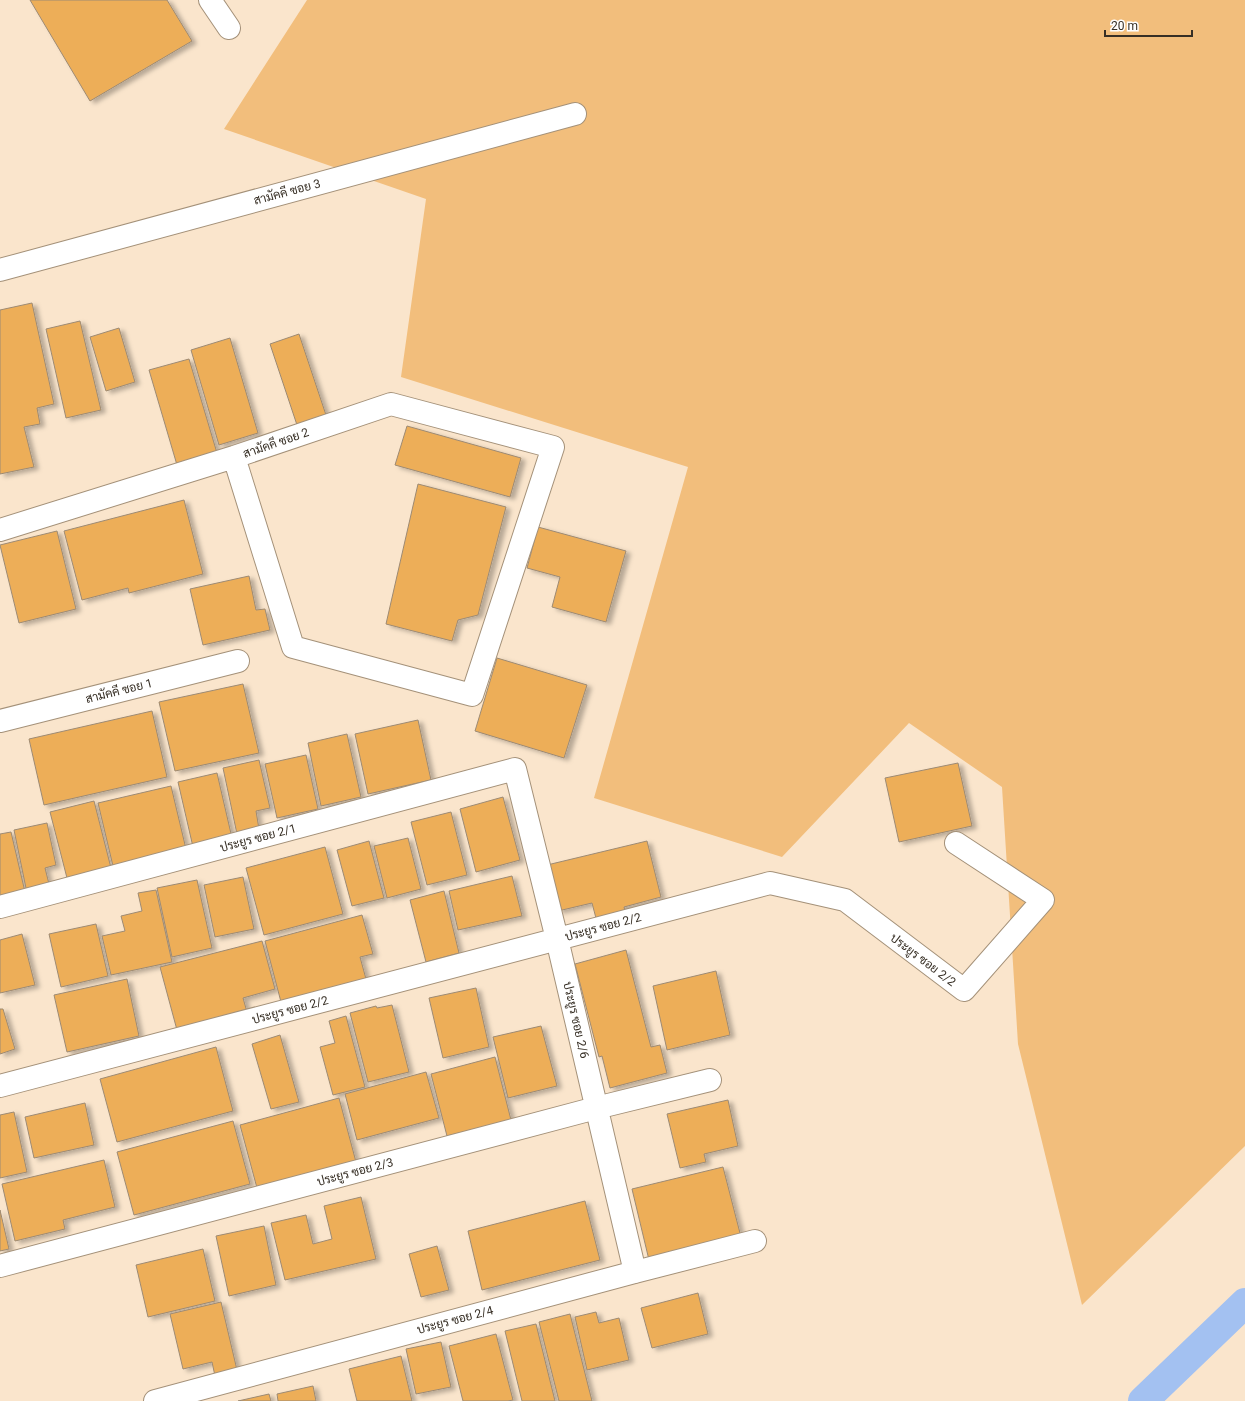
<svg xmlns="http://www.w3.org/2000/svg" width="1245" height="1401" viewBox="0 0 1245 1401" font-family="Roboto,Sarabun,sans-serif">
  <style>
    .green { fill: #f2be7c }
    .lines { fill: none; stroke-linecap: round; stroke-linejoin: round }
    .canal { stroke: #a3c1f1; stroke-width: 30 }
    .building { fill: #edae59; stroke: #9d8a73; filter: url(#shadow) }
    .minor-casing { stroke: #a49179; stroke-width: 24 }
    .minor { stroke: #fff; stroke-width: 22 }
    .labels { text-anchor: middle; stroke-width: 3; stroke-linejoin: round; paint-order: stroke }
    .street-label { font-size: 12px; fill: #372f25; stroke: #fff }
  </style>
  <defs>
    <filter id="shadow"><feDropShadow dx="4.5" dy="2.5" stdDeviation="2" flood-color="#0004"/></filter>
  </defs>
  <rect width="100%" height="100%" fill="#fae5cc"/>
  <!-- green -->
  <path class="green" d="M307 0H1245V1146L1082 1305 1018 1044 1002 787 909 723 782 857 594 798 688 467 401 377 426 199 224 129Z"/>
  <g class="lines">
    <!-- canal -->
    <path class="canal" d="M1143 1401 1245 1303"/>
  </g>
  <!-- building -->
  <path class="building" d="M30 0H167L192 41 90 101Z
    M32 303 54 404 37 408 40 424 24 427 34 467 0 474V310Z
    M80 321 101 410 66 418 46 329Z
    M119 328 135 382 106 391 90 337Z
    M299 334 326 415 297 425 270 344Z
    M230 338 258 433 219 445 191 350Z
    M189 359 217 453 177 465 149 370Z
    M407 426 521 458 510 497 395 465Z
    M418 484 506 507 478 615 458 620 452 641 386 624Z
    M184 500 203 574 129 593 128 588 82 600 64 531Z
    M538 527 626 551 606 622 552 607 560 577 527 568Z
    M57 531 76 609 19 623 0 545Z
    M249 576 256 610 265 609 270 630 203 645 190 589Z
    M497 658 587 685 564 758 475 731Z
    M243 684 259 753 175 771 159 702Z
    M152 711 167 777 44 805 29 739Z
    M418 720 431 780 368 794 355 734Z
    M347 734 361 797 321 806 308 743Z
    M306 755 318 809 277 818 265 764Z
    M259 760 270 808 256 811 259 829 237 834 223 768Z
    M958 763 972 826 899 842 885 778Z
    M217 773 232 838 193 847 178 782Z
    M171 786 186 849 113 866 98 803Z
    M503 797 520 860 476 872 460 809Z
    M94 801 111 868 67 878 50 812Z
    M451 812 467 875 427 885 411 822Z
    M47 823 56 865 45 868 50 888 27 893 14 830Z
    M11 832 25 892 0 897V834Z
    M408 838 421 889 387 898 374 846Z
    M369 841 384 898 352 906 337 850Z
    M647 841 661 897 624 907 626 915 597 922 592 903 558 911 547 865Z
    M325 847 343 914 264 935 246 868Z
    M512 876 522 916 458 930 449 891Z
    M243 877 254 929 215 937 204 885Z
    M197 880 212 948 172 957 157 888Z
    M156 890 172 962 111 975 102 936 125 931 121 916 142 911 138 893Z
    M444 891 459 953 426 962 410 900Z
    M362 915 373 954 360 957 366 979 281 1002 265 941Z
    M96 924 108 976 61 987 49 934Z
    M22 934 35 985 0 993V940Z
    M262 941 275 989 243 998 247 1012 177 1030 160 967Z
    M626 950 651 1047 660 1045 667 1073 610 1088 602 1056 599 1057 575 964Z
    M716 971 730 1035 667 1050 653 986Z
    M127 979 139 1036 67 1052 54 995Z
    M476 988 489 1047 443 1058 429 998Z
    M392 1005 409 1072 368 1082 350 1013 376 1006 377 1008Z
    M0 1009H3L15 1049 0 1054Z
    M346 1016 365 1087 333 1095 320 1047 335 1043 329 1021Z
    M541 1026 557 1086 508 1098 493 1037Z
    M280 1035 299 1102 271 1109 252 1044Z
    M216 1047 233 1111 117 1142 100 1079Z
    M495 1057 511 1120 447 1136 431 1074Z
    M426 1072 439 1118 357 1140 345 1094Z
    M339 1098 356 1162 257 1188 240 1125Z
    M728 1100 738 1146 704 1154 706 1162 680 1168 667 1114Z
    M85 1103 94 1145 34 1158 25 1117Z
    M14 1112 27 1172 0 1178V1115Z
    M233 1121 250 1184 134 1215 117 1152Z
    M104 1160 115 1207 63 1220 65 1229 15 1241 2 1184Z
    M723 1167 741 1237 649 1260 632 1189Z
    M361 1197 376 1259 285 1280 271 1223 306 1215 313 1244 332 1239 324 1206Z
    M585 1201 600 1260 482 1290 468 1231Z
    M0 1210 9 1249 0 1251Z
    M264 1226 276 1285 229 1296 216 1236Z
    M437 1246 449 1290 421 1297 409 1254Z
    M203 1249 215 1301 148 1317 136 1265Z
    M698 1293 708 1334 652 1348 641 1308Z
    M221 1302 237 1370 215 1376 212 1362 183 1369 170 1314Z
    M596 1312 599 1323 619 1318 629 1360 587 1370 575 1317Z
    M570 1314 592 1401H559L539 1322Z
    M536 1324 555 1401H522L505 1331Z
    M496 1334 513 1400 508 1401H463L449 1346Z
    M441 1342 451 1387 416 1394 406 1349Z
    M401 1356 412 1401H357L349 1369Z
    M313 1386 316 1401H278L277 1394Z
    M269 1394 271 1401H238Z"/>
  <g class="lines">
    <!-- minor casing -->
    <g class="minor-casing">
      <path id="minor" d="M210 0 229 28
        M0 270 575 114
        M0 530 234 457 391 404 553 447 472 695 293 647 234 457
        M0 721 238 661
        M0 907 515 769 557 939 635 1272
        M0 1086 770 883 845 900 964 990 1043 900 956 843
        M0 1266 596 1108 710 1080
        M155 1401 635 1272 755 1241"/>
    </g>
    <!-- minor -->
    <use href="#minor" class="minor"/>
  </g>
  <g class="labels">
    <!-- street labels -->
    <g class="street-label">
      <text transform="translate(287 192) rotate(-15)" y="4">สามัคคี ซอย 3</text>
      <text transform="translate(276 443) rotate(-19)" y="4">สามัคคี ซอย 2</text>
      <text transform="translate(119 691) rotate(-14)" y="4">สามัคคี ซอย 1</text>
      <text transform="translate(258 838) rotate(-15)" y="4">ประยูร ซอย 2/1</text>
      <text transform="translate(603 927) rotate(-15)" y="4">ประยูร ซอย 2/2</text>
      <text transform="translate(923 960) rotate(37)" y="4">ประยูร ซอย 2/2</text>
      <text transform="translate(290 1010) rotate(-15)" y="4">ประยูร ซอย 2/2</text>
      <text transform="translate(576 1020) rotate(77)" y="4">ประยูร ซอย 2/6</text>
      <text transform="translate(355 1172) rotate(-15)" y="4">ประยูร ซอย 2/3</text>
      <text transform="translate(455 1320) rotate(-15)" y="4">ประยูร ซอย 2/4</text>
    </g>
  </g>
  <!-- scale -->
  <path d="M1105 30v6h87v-6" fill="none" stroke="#372f25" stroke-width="2"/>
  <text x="1111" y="30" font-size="12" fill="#372f25" stroke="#ffffff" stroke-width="3" paint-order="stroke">20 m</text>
</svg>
